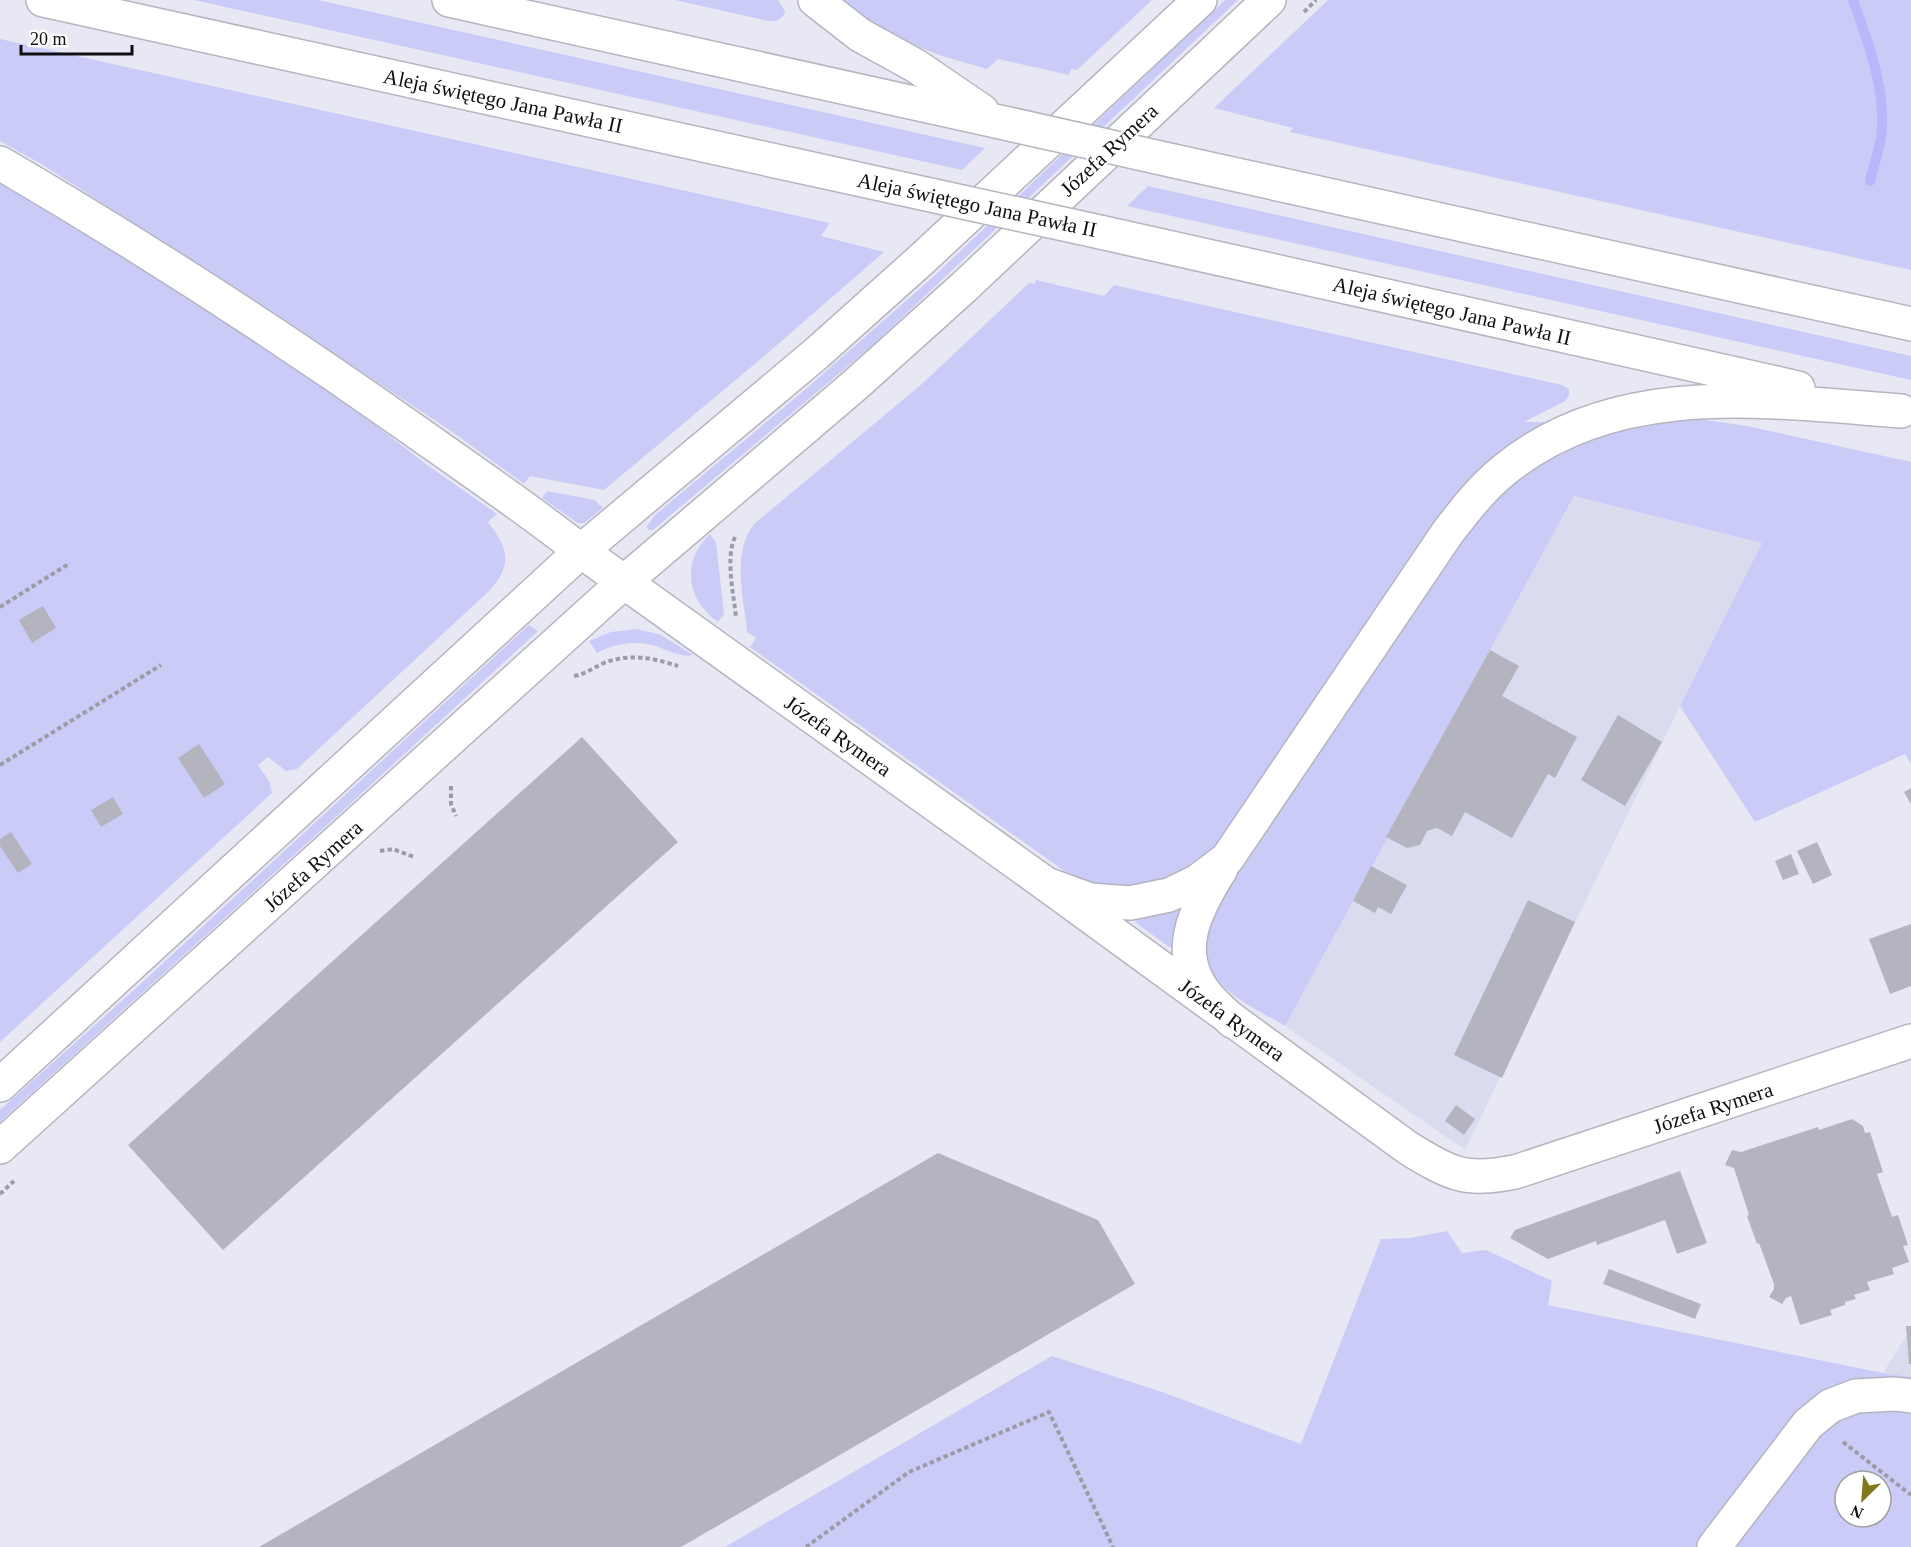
<svg xmlns="http://www.w3.org/2000/svg" width="1911" height="1547" viewBox="0 0 1911 1547" font-family="Georgia,serif">
  <style>
    .built { fill: #dbdbef }
    .green { fill: #cacbf7; fill-rule: evenodd }
    .lines { fill: none; stroke-linecap: round; stroke-linejoin: round }
    .stream { stroke: #b8b7fb; stroke-width: 10 }
    .building { fill: #b4b4c0 }
    .minor-casing { stroke: #b4b5c0; stroke-width: 36 }
    .major-casing { stroke: #b4b5c0; stroke-width: 36 }
    .path { stroke: #9c9ca6; stroke-width: 4; stroke-dasharray: 4.5 3; stroke-linecap: butt }
    .minor { stroke: #fff; stroke-width: 33 }
    .major { stroke: #fff; stroke-width: 33 }
    .major-bridge-casing { stroke: #b4b5c0; stroke-width: 36; stroke-linecap: butt }
    .major-bridge { stroke: #fff; stroke-width: 33 }
    .labels { text-anchor: middle; stroke-width: 4.5; stroke-linejoin: round; paint-order: stroke }
    .street-label { font-size: 21px; fill: #0f0f13; stroke: #fff }
  </style>
  <rect width="100%" height="100%" fill="#e8e8f4"/>
  <!-- built -->
  <path class="built" d="M1574 496 1762 543 1680 706 1465 1150 1285 1026Z
    M1911 1328V1377L1883 1373Z"/>
  <!-- green -->
  <path class="green" d="M194 0H318L985 148 962 170Z
    M675 0H778L785 11 784 15 777 21H768Z
    M835 0H1152L1077 70 1071 69 1069 75 998 59 987 69 942 56 898 39Z
    M1225 0H1238L875 343 653 530H648L647 526 655 515 800 394 932 278Z
    M1328 0H1911V270L1290 132 1293 128 1214 108Z
    M0 39 830 223 821 236 884 252 762 358 604 490 530 476 524 484 454 433 264 307 43 165 0 141Z
    M0 180C120 254 239 328 354 409 380 428 404 448 430 467 452 483 475 498 497 514L488 522C509 549 513 566 488 592L297 769 286 771 268 757 258 765 269 781 272 793 0 1042Z
    M1148 186 1911 356V380L1127 206Z
    M1036 280 1104 296 1114 285 1562 385 1569 389V395L1565 401 1524 422H1551L1225 843 1163 886 1102 888 1083 881 1063 870 750 647 756 638 747 632C744 597 731 554 754 524L923 383 1029 283 1035 284Z
    M1692 418 1747 426 1911 462V764L1905 754 1755 822 1680 706 1762 543 1574 496 1285 1026C1254 1007 1203 987 1202 944 1202 932 1212 915 1216 904L1460 541 1489 503 1527 469 1613 427Z
    M547 491 595 500 603 508 584 523H578L542 498Z
    M710 534 716 542 724 614 718 622C686 599 681 562 710 534Z
    M529 625 538 631 337 816 0 1122V1110L134 990Z
    M637 629 661 635 693 655C681 658 667 650 656 646 636 640 615 643 597 653L589 641 611 632Z
    M1177 909 1181 910 1175 948 1169 947 1135 922 1139 918Z
    M1447 1231 1462 1253 1486 1250 1552 1281 1548 1305 1883 1373 1911 1377V1547H725L1052 1356 1165 1393 1301 1444 1381 1239 1410 1238ZM1845 1481H1881V1517H1845Z"/>
  <g class="lines">
    <!-- stream -->
    <path class="stream" d="M1853 0C1867 40 1884 83 1882 126 1882 144 1874 164 1870 181"/>
  </g>
  <!-- building -->
  <path class="building" d="M43 606 56 628 32 643 19 620Z
    M1490 650 1519 666 1502 696 1577 737 1555 778 1548 774 1512 838 1465 812 1452 836 1437 828 1427 831 1420 845 1407 848 1386 837Z
    M1618 715 1662 742 1625 806 1581 780Z
    M582 737 678 842 223 1250 128 1145Z
    M199 744 225 784 204 798 178 758Z
    M1911 788V804L1904 792Z
    M113 797 123 814 101 827 91 810Z
    M11 832 32 864 18 873 0 846V839Z
    M1817 842 1832 875 1813 884 1797 851Z
    M1791 854 1799 874 1783 880 1775 861Z
    M1371 866 1407 885 1391 914 1378 907 1375 913 1353 901Z
    M1528 900 1575 922 1502 1078 1454 1055Z
    M1911 924V986L1890 994 1869 939Z
    M1456 1105 1475 1119 1464 1135 1445 1121Z
    M1852 1119 1863 1126 1865 1133 1870 1132 1883 1172 1877 1174 1892 1217 1898 1215 1908 1245 1903 1246 1909 1262 1892 1268 1894 1274 1867 1282 1870 1290 1854 1295 1856 1299 1845 1302V1305L1830 1310 1832 1315 1800 1325 1791 1296 1786 1298 1782 1304 1769 1297 1774 1289V1284L1759 1243 1757 1244 1747 1216 1749 1215 1734 1168 1725 1165 1732 1150 1741 1152 1818 1127 1819 1130Z
    M938 1153 1098 1220 1135 1284 681 1547H259Z
    M1680 1171 1707 1243 1677 1254 1665 1220 1597 1245 1596 1241 1548 1259 1510 1238 1515 1230Z
    M1609 1269 1701 1304 1695 1319 1603 1284Z
    M1906 1326H1911V1364H1909Z"/>
  <g class="lines">
    <!-- minor casing -->
    <g class="minor-casing">
      <path id="minor" d="M581 551 1046 884 1408 1148C1451 1174 1464 1182 1515 1172L1911 1041
        M0 1085 581 551 817 353 922 259 1200 0
        M0 1147 624 582 855 385 964 287 1269 0
        M1714 1547 1808 1424 1830 1406 1856 1396 1895 1394 1911 1396"/>
    </g>
    <!-- major casing -->
    <g class="major-casing">
      <path id="major" d="M43 0 935 196
        M449 0 1009 124
        M815 0 860 35 916 66 982 111
        M1193 6 1197 0
        M1174 161 1911 324
        M0 163C140 245 276 333 408 426 466 467 525 507 581 551
        M1100 232 1798 388
        M1221 869C1195 910 1171 955 1209 998 1216 1006 1225 1013 1232 1021
        M1046 884 1090 900 1130 903 1169 895 1198 881 1227 859 1448 532C1465 510 1482 488 1503 471 1615 378 1767 401 1901 411"/>
    </g>
    <!-- path -->
    <path class="path" d="M1304 12 1316 0
      M735 537C725 558 734 595 736 618
      M0 607 70 563
      M574 676C586 674 594 667 604 663 630 653 653 658 678 666
      M0 765 161 665
      M451 786V804L456 816
      M380 851 393 849 414 857
      M0 1194 14 1181
      M1843 1442 1911 1495
      M806 1547 909 1472 1049 1412 1113 1547"/>
    <!-- minor -->
    <use href="#minor" class="minor"/>
    <!-- major -->
    <use href="#major" class="major"/>
    <!-- major-bridge casing -->
    <g class="major-bridge-casing">
      <path id="major-bridge" d="M1009 124 1174 161
        M935 196 1100 232"/>
    </g>
    <!-- major-bridge -->
    <use href="#major-bridge" class="major-bridge"/>
  </g>
  <g class="labels">
    <!-- street labels -->
    <g class="street-label">
      <text transform="translate(503 101) rotate(12)" y="7">Aleja świętego Jana Pawła II</text>
      <text transform="translate(1109 150) rotate(-43)" y="7">Józefa Rymera</text>
      <text transform="translate(977 205) rotate(12)" y="7">Aleja świętego Jana Pawła II</text>
      <text transform="translate(1452 311) rotate(13)" y="7">Aleja świętego Jana Pawła II</text>
      <text transform="translate(838 736) rotate(35)" y="7">Józefa Rymera</text>
      <text transform="translate(313 866) rotate(-42)" y="7">Józefa Rymera</text>
      <text transform="translate(1232 1020) rotate(36)" y="7">Józefa Rymera</text>
      <text transform="translate(1713 1108) rotate(-18)" y="7">Józefa Rymera</text>
    </g>
  </g>
  <!-- north arrow -->
  <g transform="translate(1863 1499) rotate(205)"><circle r="28" fill="#ffffff" stroke="#9f9fa1" stroke-width="1.5"/>
  <path d="M0-4.5L10 22L0 15L-10 22Z" fill="#80781c"/>
  <text y="-9" font-size="16" font-weight="bold" text-anchor="middle" fill="#0f0f13">N</text>
  </g>
  <!-- scale -->
  <path d="M21 45v9h111v-9" fill="none" stroke="#0f0f13" stroke-width="3"/>
  <text x="30" y="45" font-size="18" fill="#0f0f13" stroke="#ffffff" stroke-width="4.5" paint-order="stroke">20 m</text>
</svg>
